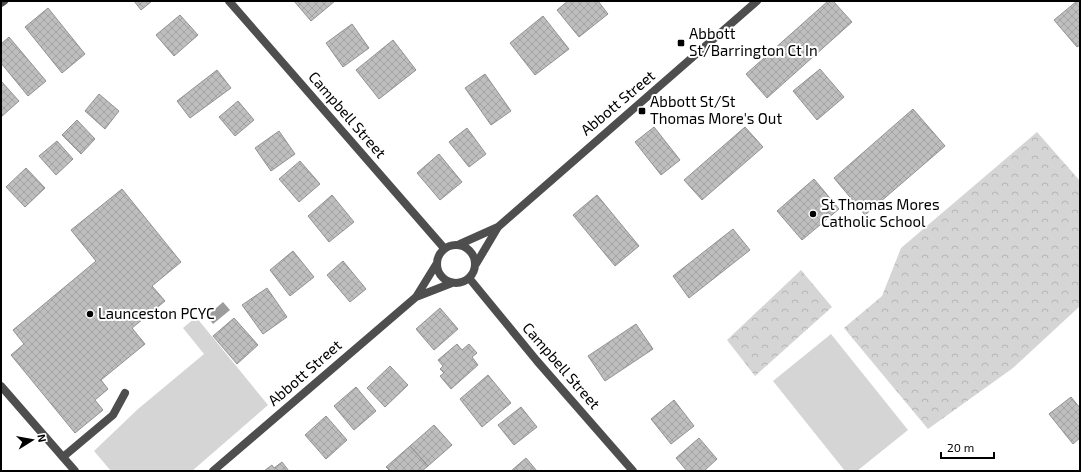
<svg xmlns="http://www.w3.org/2000/svg" width="1081" height="472" viewBox="0 0 1081 472" font-family="'Exo 2',sans-serif">
  <style>
    .grass { fill: #d5d5d5 }
    .forest { fill: url(#forest-crowns) }
    .water { fill: #9c9c9c }
    .building { fill: url(#building-cross-hatch); stroke: #929292 }
    .lines { fill: none; stroke-linecap: round; stroke-linejoin: round }
    .service { stroke: #4e4e4e; stroke-width: 8 }
    .minor { stroke: #4e4e4e; stroke-width: 8 }
    .poi-dot { fill: #000; stroke: #fff; stroke-width: 1.5 }
    .labels { text-anchor: middle; stroke-width: 4; stroke-linejoin: round; paint-order: stroke }
    .poi-label { font-size: 15px; fill: #000; stroke: #fff; text-anchor: start }
    .street-label { font-size: 15px; fill: #000; stroke: #fff }
  </style>
  <defs>
    <pattern id="forest-crowns" width="20" height="18" patternUnits="userSpaceOnUse"><rect width="20" height="18" fill="#d5d5d5"/><path d="M2 6a3 3 0 1 1 6 0M12 15a3 3 0 1 1 6 0" fill="none" stroke="#b5b5b5"/></pattern>
    <pattern id="building-cross-hatch" width="8" height="8" patternUnits="userSpaceOnUse"><rect width="8" height="8" fill="#bebebe"/><path d="M0 0l8 8M0 8l8-8" fill="none" stroke="#a2a2a2"/></pattern>
  </defs>
  <rect width="100%" height="100%" fill="#fff"/>
  <!-- grass -->
  <path class="grass" d="M196 317 268 405 192 471H111L94 451 138 409 204 354 183 328Z
    M831 334 908 430 857 471H845L773 381Z"/>
  <!-- forest -->
  <path class="forest" d="M1037 132 1080 181V306L1013 368 928 429 844 328 882 296 901 248Z
    M801 270 832 307 755 376 727 340Z"/>
  <!-- water -->
  <path class="water" d="M223 302 230 310 213 324 207 316Z"/>
  <!-- building -->
  <path class="building" d="M134 1H152L141 10Z
    M294 1H335L311 21Z
    M568 1H598L608 14 579 37 557 10Z
    M828 1H833L852 22 767 98 746 74Z
    M1077 1H1080V45L1077 47 1054 20Z
    M48 8 85 54 62 73 25 27Z
    M180 15 198 35 174 56 156 35Z
    M543 16 569 49 535 75 510 43Z
    M352 24 369 48 343 67 326 43Z
    M9 37 46 81 28 96 1 63V44Z
    M393 40 416 70 379 99 356 70Z
    M820 69 844 97 817 120 793 91Z
    M217 70 231 88 190 118 177 101Z
    M485 74 511 111 491 125 465 88Z
    M1 81 19 101 1 117Z
    M99 94 119 111 105 129 85 111Z
    M238 101 254 120 235 136 219 117Z
    M913 109 945 146 865 215 834 178Z
    M77 120 95 139 81 154 62 135Z
    M654 127 680 160 661 175 635 142Z
    M745 127 763 147 702 200 684 180Z
    M467 128 486 154 469 167 449 142Z
    M279 131 295 154 271 171 255 148Z
    M57 141 73 159 56 175 39 156Z
    M439 154 462 182 440 200 417 173Z
    M300 161 320 184 299 202 279 179Z
    M26 168 45 188 25 207 6 187Z
    M814 179 839 209 802 240 777 211Z
    M122 189 181 262 152 286 165 301 132 328 145 344 101 380 108 389 95 400 103 410 75 433 11 355 24 344 13 330 96 261 71 230Z
    M332 195 354 222 329 242 308 216Z
    M597 195 639 246 615 266 573 215Z
    M733 229 750 250 689 298 673 276Z
    M293 251 314 277 290 296 270 270Z
    M343 261 366 289 350 302 327 275Z
    M267 288 287 317 263 334 242 305Z
    M440 308 458 329 434 350 416 329Z
    M234 318 258 345 237 364 213 336Z
    M636 324 653 349 605 381 588 356Z
    M457 344 462 350 469 344 477 353 472 357 478 365 451 389 440 376 444 373 440 369 443 366 438 360Z
    M390 366 408 385 385 407 367 388Z
    M488 375 511 403 482 427 460 399Z
    M356 387 376 411 354 430 334 406Z
    M1071 397 1080 408V438L1073 444 1049 414Z
    M674 400 694 426 671 444 651 419Z
    M521 407 537 427 514 445 498 425Z
    M326 416 347 440 326 459 305 435Z
    M434 425 452 445 428 466 410 446Z
    M699 438 717 459 704 471H687L676 458Z
    M410 446 428 466 422 471H390L386 467Z
    M526 458 537 471H511Z
    M282 462 289 471H264L272 465 274 468Z"/>
  <g class="lines">
    <!-- service -->
    <path class="service" d="M63 457 113 415 125 393"/>
    <!-- minor -->
    <path class="minor" d="M229 1 444 248
      M1 3 4 1
      M460 244 498 227
      M437 264a19 19 0 1 1 38 0a19 19 0 1 1-38 0Z
      M476 264 498 227 757 1
      M469 278 537 361 633 471
      M416 297 452 283
      M1 386 75 471
      M213 471 416 297 437 263"/>
  </g>
  <!-- markers -->
  <g class="poi-dot">
    <rect x="677" y="39" width="8" height="8" rx="2"/>
    <rect x="638" y="107" width="8" height="8" rx="2"/>
    <circle cx="813" cy="214" r="4"/>
    <circle cx="90" cy="314" r="4"/>
  </g>
  <g class="labels">
    <!-- poi labels -->
    <g class="poi-label">
      <text x="689" y="39">Abbott<tspan x="689" dy="17">St/Barrington Ct In</tspan></text>
      <text x="650" y="107">Abbott St/St<tspan x="650" dy="17">Thomas More's Out</tspan></text>
      <text x="821" y="210">St Thomas Mores<tspan x="821" dy="17">Catholic School</tspan></text>
      <text x="98" y="319">Launceston PCYC</text>
    </g>
    <!-- street labels -->
    <g class="street-label">
      <text transform="translate(618 103) rotate(-40)" y="5">Abbott Street</text>
      <text transform="translate(347 115) rotate(49)" y="5">Campbell Street</text>
      <text transform="translate(561 366) rotate(49)" y="5">Campbell Street</text>
      <text transform="translate(305 373) rotate(-41)" y="5">Abbott Street</text>
    </g>
  </g>
  <!-- border -->
  <rect width="1081" height="472" fill="none" stroke="#000000" stroke-width="4"/>
  <!-- north arrow -->
  <g transform="translate(32 440) rotate(79)" stroke="#ffffff" stroke-width="3" paint-order="stroke">
  <path d="M0-3L7 15L0 10L-7 15Z" fill="#000000"/>
  <text y="-6" font-size="11" font-weight="bold" text-anchor="middle" fill="#000000">N</text>
  </g>
  <!-- scale -->
  <path d="M941 452v6h53v-6" fill="none" stroke="#000000" stroke-width="2"/>
  <text x="947" y="452" font-size="12" fill="#000000" stroke="#ffffff" stroke-width="3" paint-order="stroke">20 m</text>
</svg>
